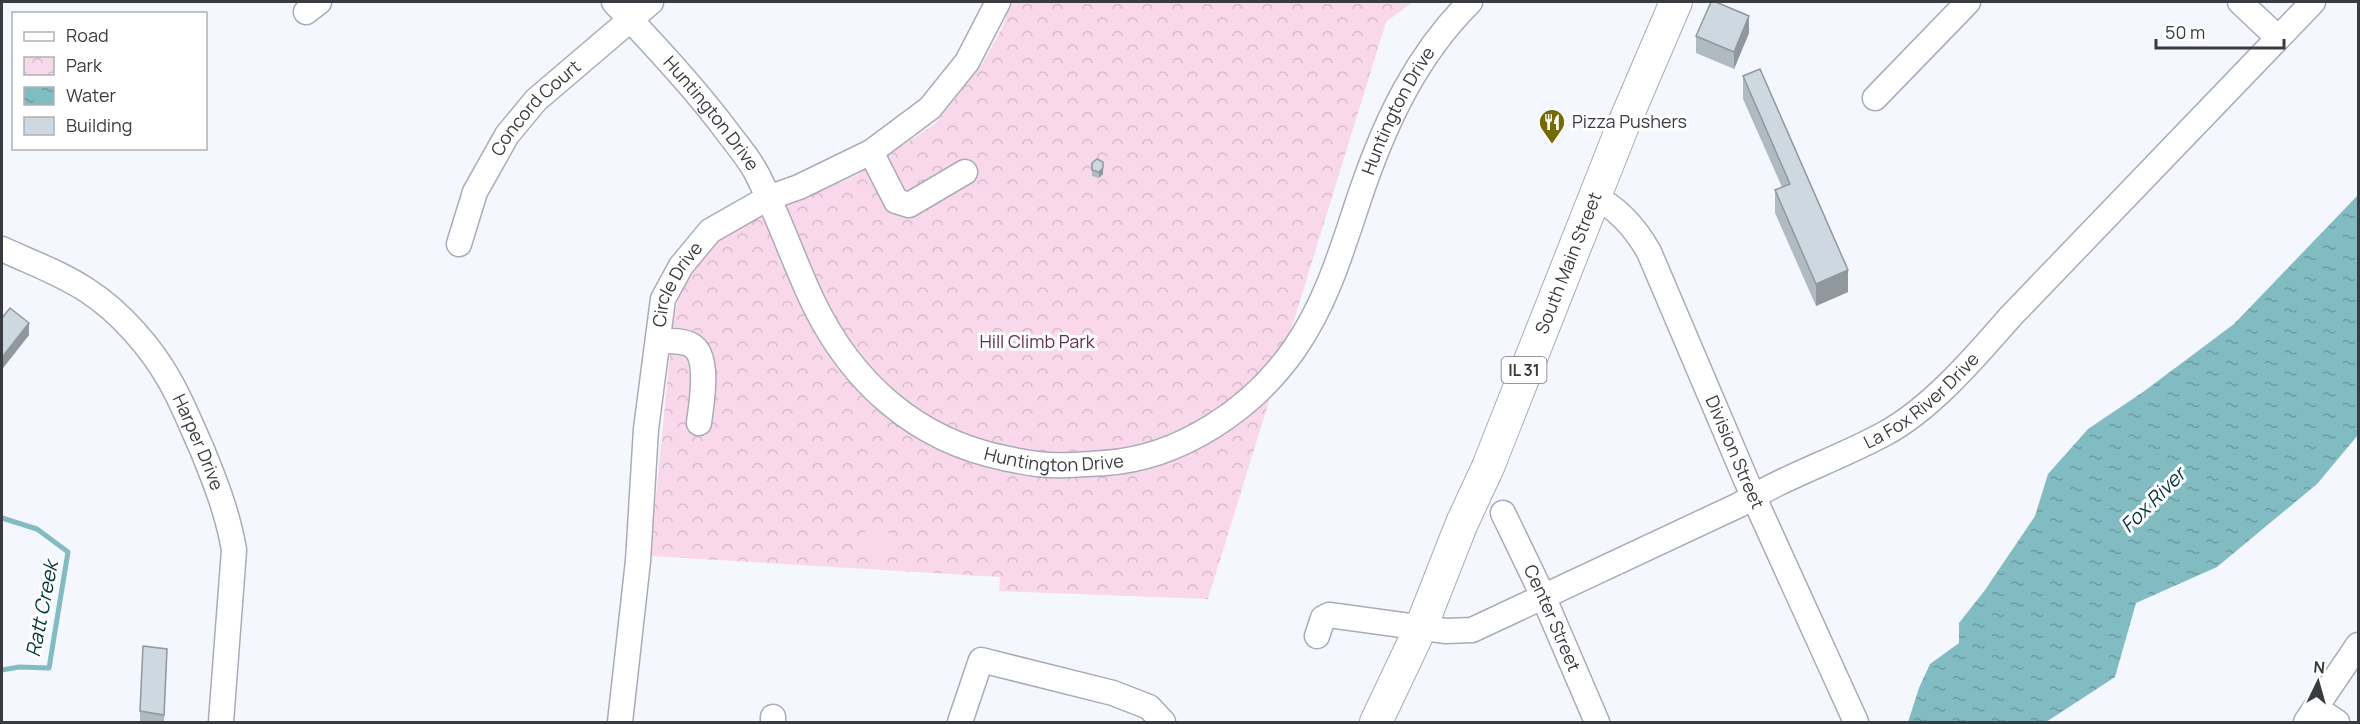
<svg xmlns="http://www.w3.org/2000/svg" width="2360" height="724" viewBox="0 0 2360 724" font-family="Manrope,sans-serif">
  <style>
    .park { fill: url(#park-crowns) }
    .pitch { fill: #fad8eb }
    .water { fill: url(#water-ripples) }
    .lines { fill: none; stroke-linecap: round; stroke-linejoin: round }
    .stream { stroke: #82bcc3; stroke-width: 5 }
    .minor-casing { stroke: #a9acb8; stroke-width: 27 }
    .major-casing { stroke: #a9acb8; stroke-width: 34 }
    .minor { stroke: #fff; stroke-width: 24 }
    .major { stroke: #fff; stroke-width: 32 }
    .wall { fill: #b0bac1 }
    .shaded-wall { fill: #90979d }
    .building { fill: #cdd8e0; stroke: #90979d; stroke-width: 1.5 }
    .labels { text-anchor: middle; stroke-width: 6; stroke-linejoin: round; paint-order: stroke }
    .shield { fill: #fff; stroke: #757679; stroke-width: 1.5 }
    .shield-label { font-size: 16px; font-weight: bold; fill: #3a3b40 }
    .street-label { font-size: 18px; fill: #3a3b40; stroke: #fff }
    .poi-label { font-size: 18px; fill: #3a3b40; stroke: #fff; text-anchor: start }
    .park-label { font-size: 18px; fill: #642e51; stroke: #fff }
    .water-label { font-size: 20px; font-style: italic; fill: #00383e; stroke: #fff }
  </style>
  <defs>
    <pattern id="park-crowns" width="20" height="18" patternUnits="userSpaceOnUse" patternTransform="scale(1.5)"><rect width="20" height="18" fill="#fad8eb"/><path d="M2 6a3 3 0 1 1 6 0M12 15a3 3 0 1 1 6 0" fill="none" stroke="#d7bacb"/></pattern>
    <pattern id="water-ripples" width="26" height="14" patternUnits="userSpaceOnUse" patternTransform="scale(1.5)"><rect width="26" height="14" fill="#82bcc3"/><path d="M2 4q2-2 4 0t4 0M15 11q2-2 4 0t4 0" fill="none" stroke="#6b9aa0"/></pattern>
  </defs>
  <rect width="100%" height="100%" fill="#f5f7fe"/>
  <!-- park -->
  <path class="park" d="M1010 2H1413L1386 22 1208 599 999 591 1000 577 650 556 674 314 682 287 692 270 713 245 747 224 857 175 935 124 981 66 1003 26Z"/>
  <!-- pitch -->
  <path class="pitch" d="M863 532 890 533 887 555 861 553Z"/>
  <!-- water -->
  <path class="water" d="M2358 195V435L2317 484 2217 567 2136 603 2115 677 2046 722H1908L1919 688 1930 664 1959 643V623L1985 590 2035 516 2048 474 2088 429 2143 392 2234 324Z"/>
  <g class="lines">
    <!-- stream -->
    <path class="stream" d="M2 518 37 529 68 552 49 668 19 667 2 670"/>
    <!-- minor casing -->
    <g class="minor-casing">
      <g id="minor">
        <path id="s1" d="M614 2C653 44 694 87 729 134 738 146 749 159 756 172 778 214 793 260 813 302 852 383 916 440 1004 458 1019 461 1035 465 1051 465 1069 466 1087 464 1105 463 1180 458 1253 409 1295 348 1329 299 1344 242 1363 187 1387 118 1418 54 1470 2"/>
        <path d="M2240 2 2278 38"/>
        <path d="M306 12 319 2"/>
        <path d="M1875 98 1968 2"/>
        <path d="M871 152 896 201 909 205 965 172"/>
        <path id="s2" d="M1595 197C1619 209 1636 229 1649 252L1746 480 1856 722"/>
        <path id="s3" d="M459 244 475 192 507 135 536 100 651 2"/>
        <path id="s4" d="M2 249C30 262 61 273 88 291 120 312 151 347 170 381 182 402 191 425 201 447 215 481 228 514 234 550L221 722"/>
        <path d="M658 341C668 341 682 340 691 345 711 356 701 405 699 423"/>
        <path id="s5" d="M1503 513 1543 596 1597 722"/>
        <path id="s6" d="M1317 636 1323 618 1329 615 1446 631 1472 630 1739 505C1785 476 1836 460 1884 434 1931 409 1976 356 2011 316L2313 2"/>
        <path d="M2316 708 2337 722"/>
        <path id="s7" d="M620 722 638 561 646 429 663 299 681 266 710 231 768 198 799 187 871 152 930 108 967 62 998 2"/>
        <path d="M773 722V717"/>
        <path d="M960 722 981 660 1113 693 1149 707 1163 722"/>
        <path d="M2306 722 2358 645"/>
      </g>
    </g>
    <!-- major casing -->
    <g class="major-casing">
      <g id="major">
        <path id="s8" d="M1376 722 1421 627 1462 523 1488 467 1622 128 1676 2"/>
      </g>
    </g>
    <!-- minor -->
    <use href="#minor" class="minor"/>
    <!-- major -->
    <use href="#major" class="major"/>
  </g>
  <!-- wall -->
  <path class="wall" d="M1749 33 1734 69 1696 53V36Z
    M1743 76 1848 292 1816 306 1775 213V190L1782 187 1743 99Z
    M1092 163 1103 174 1099 178 1092 176Z
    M2 318 29 335 3 368 2 367Z
    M167 660 164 723H140V711Z"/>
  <!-- shaded-wall -->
  <path class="shaded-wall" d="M1749 16V33L1734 69V52Z
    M1103 168V174L1099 178V172Z
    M1848 270V292L1816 306V284Z
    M29 323V335L3 368V356Z"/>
  <!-- building -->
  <path class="building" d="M1711 2H1716L1749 16 1734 52 1696 36Z
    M1760 69 1848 270 1816 284 1775 190 1790 184 1743 76Z
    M1097 159 1103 162V168L1099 172 1092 170V163Z
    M10 308 29 323 3 356 2 355V318Z
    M143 646 167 649 164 715 140 711Z"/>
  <!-- icons -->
  <defs>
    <g id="restaurant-pin" transform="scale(1.35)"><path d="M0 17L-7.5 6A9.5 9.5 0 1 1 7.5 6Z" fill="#756b05" stroke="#fff"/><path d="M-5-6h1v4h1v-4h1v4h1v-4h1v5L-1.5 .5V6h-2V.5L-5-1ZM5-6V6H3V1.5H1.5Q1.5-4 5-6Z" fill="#fff"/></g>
  </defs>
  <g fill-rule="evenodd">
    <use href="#restaurant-pin" x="1552" y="122"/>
  </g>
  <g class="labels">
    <!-- shield labels -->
    <rect class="shield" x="1501.5" y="357" width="45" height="26" rx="4.5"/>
    <g class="shield-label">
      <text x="1524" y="376">IL 31</text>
    </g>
    <!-- street labels -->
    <g class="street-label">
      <text dy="6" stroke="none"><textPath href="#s3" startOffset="159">Concord Court</textPath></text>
      <text dy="6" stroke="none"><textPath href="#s1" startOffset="1210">Huntington Drive</textPath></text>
      <text dy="6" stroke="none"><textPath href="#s1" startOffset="148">Huntington Drive</textPath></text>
      <text dy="6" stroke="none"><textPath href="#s8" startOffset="498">South Main Street</textPath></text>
      <text dy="6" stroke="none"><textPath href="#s7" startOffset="444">Circle Drive</textPath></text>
      <text dy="6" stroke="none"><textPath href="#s6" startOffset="676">La Fox River Drive</textPath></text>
      <text dy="6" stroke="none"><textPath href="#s4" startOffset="286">Harper Drive</textPath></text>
      <text dy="6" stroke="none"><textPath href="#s2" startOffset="296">Division Street</textPath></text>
      <text dy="6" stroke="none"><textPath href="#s1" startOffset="670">Huntington Drive</textPath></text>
      <text dy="6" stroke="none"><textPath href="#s5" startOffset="116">Center Street</textPath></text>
    </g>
    <!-- poi labels -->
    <g class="poi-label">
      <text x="1572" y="128">Pizza Pushers</text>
    </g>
    <!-- park labels -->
    <g class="park-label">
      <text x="1037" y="348">Hill Climb Park</text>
    </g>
    <!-- water labels -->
    <g class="water-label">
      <text transform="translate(2153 500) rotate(-45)" y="7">Fox River</text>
      <text transform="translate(42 609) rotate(-79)" y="7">Ratt Creek</text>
    </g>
  </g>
  <!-- border -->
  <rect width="2360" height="724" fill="none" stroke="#3a3b40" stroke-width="6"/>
  <!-- legend -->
  <rect x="12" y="12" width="195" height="138" fill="#ffffff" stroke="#b0b1b3" stroke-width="1.5"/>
  <rect x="24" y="32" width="30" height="9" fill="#ffffff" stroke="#b0b1b3" stroke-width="1.5"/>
  <text x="66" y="42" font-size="18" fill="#3a3b40">Road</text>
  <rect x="24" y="57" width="30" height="18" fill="url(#park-crowns)" stroke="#b0b1b3" stroke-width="1.5"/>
  <text x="66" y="72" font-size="18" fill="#3a3b40">Park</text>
  <rect x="24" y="87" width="30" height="18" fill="url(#water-ripples)" stroke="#b0b1b3" stroke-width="1.5"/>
  <text x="66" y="102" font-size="18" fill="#3a3b40">Water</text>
  <rect x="24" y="117" width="30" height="18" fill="#cdd8e0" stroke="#b0b1b3" stroke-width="1.5"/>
  <text x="66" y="132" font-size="18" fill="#3a3b40">Building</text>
  <!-- north arrow -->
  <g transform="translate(2318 682) rotate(5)" stroke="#ffffff" stroke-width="4.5" paint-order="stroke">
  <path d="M0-4.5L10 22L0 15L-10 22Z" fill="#3a3b40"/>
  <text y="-9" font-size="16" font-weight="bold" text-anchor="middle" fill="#3a3b40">N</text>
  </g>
  <!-- scale -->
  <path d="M2156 39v9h128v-9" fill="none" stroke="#3a3b40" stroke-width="3"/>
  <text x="2165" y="39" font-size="18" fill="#3a3b40" stroke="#ffffff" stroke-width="4.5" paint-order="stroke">50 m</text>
</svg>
